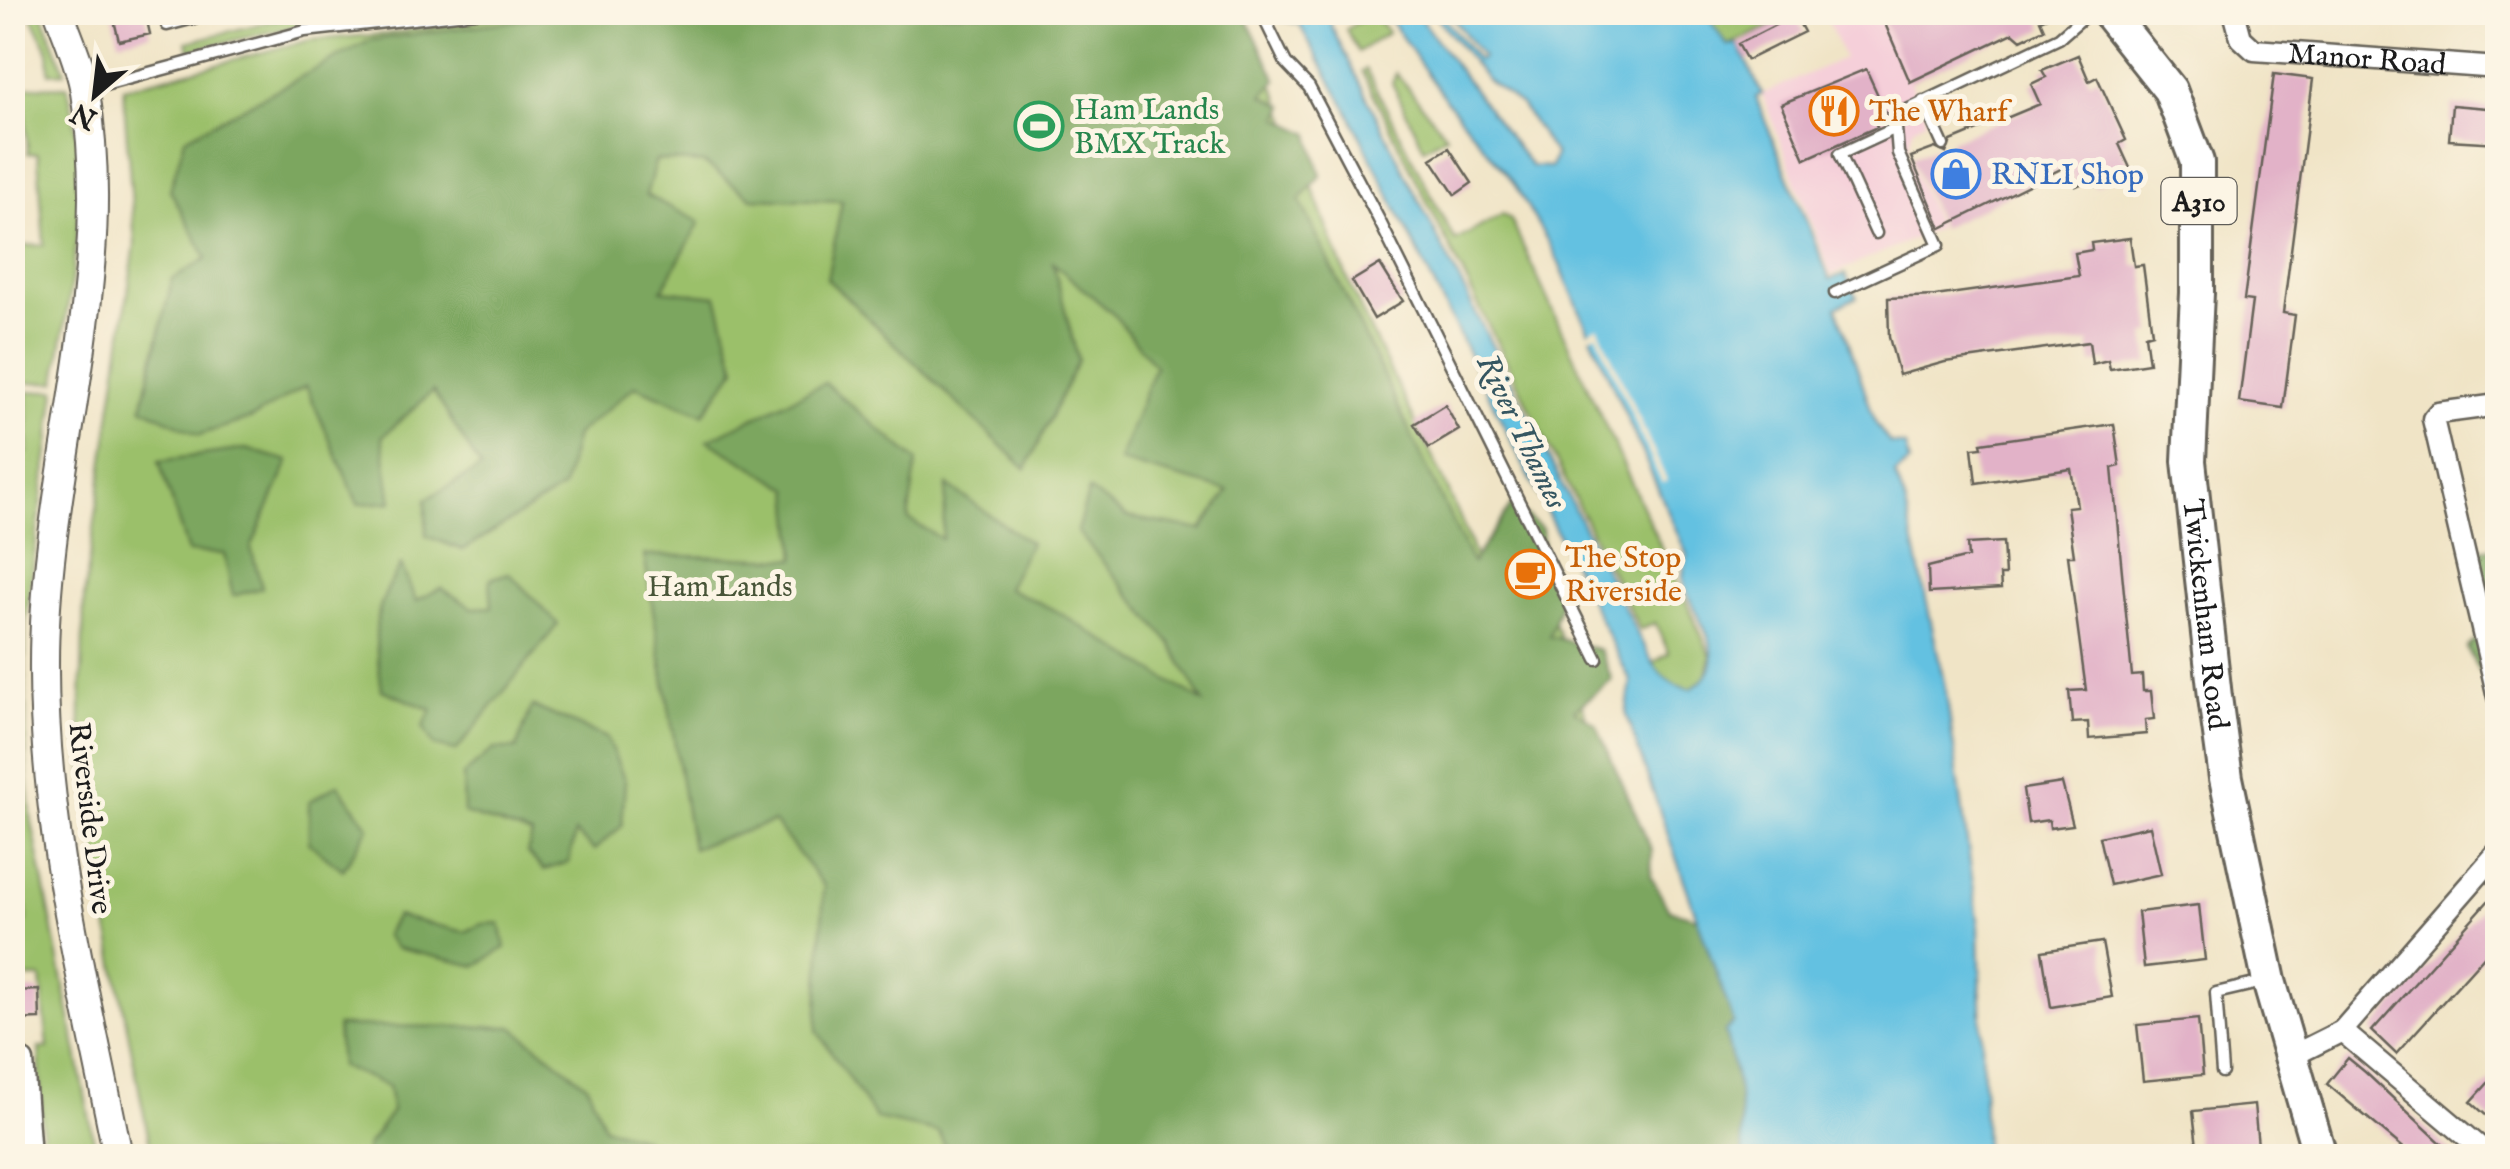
<svg xmlns="http://www.w3.org/2000/svg" width="2510" height="1169" viewBox="0 0 2510 1169" font-family="'IM FELL English',serif">
  <style>
    .built { fill: #f5cfd9 }
    .green { fill: #9bc06b; stroke: #5c6e44; stroke-width: 2.5 }
    .forest { fill: #7ca65f; stroke: #4c613e; stroke-width: 2.5 }
    .water { fill: #63c1e1; stroke: #406e7e; stroke-width: 2.5 }
    .pier { fill: #f0e4c6 }
    .building { fill: #e2b2c8 }
    .lines { fill: none; stroke-linecap: round; stroke-linejoin: round }
    .lane-casing { stroke: #666258; stroke-width: 15 }
    .street-casing { stroke: #666258; stroke-width: 25 }
    .secondary-casing { stroke: #666258; stroke-width: 32 }
    .primary-casing { stroke: #666258; stroke-width: 38 }
    .lane { stroke: #fff; stroke-width: 10 }
    .street { stroke: #fff; stroke-width: 20 }
    .secondary { stroke: #fff; stroke-width: 28 }
    .primary { stroke: #fff; stroke-width: 32 }
    .labels { text-anchor: middle; stroke-width: 10; stroke-linejoin: round; paint-order: stroke }
    .shield { fill: #fcf5e5; stroke: #5f5d58; stroke-width: 2.5 }
    .shield-label { font-size: 28px; font-weight: bold; fill: #1c1c1c }
    .street-label { font-size: 30px; fill: #1c1c1c; stroke: #fcf5e5 }
    .leisure-label { font-size: 30px; fill: #27864d; stroke: #fcf5e5; text-anchor: start }
    .food-label { font-size: 30px; fill: #c56008; stroke: #fcf5e5; text-anchor: start }
    .shop-label { font-size: 30px; fill: #366cbe; stroke: #fcf5e5; text-anchor: start }
    .park-label { font-size: 30px; fill: #485538; stroke: #fcf5e5 }
    .water-label { font-size: 32px; font-style: italic; fill: #355661; stroke: #fcf5e5 }
  </style>
  <rect width="100%" height="100%" fill="#fcf5e5"/>
  <filter id="ink" filterUnits="userSpaceOnUse"><feTurbulence type="fractalNoise" baseFrequency=".01" numOctaves="2"/><feDisplacementMap in="SourceGraphic" scale="20" xChannelSelector="R" yChannelSelector="G"/><feConvolveMatrix kernelMatrix="1 2 1 2 8 2 1 2 1" color-interpolation-filters="sRGB"/></filter>
  <filter id="wash" filterUnits="userSpaceOnUse"><feTurbulence type="fractalNoise" baseFrequency=".0048" numOctaves="4" result="noise"/><feDisplacementMap in="SourceGraphic" scale="40" xChannelSelector="R" yChannelSelector="G"/><feGaussianBlur stdDeviation="2.25" result="paint"/><feColorMatrix in="noise" values="0 0 0 0 0 0 0 0 0 0 0 0 0 0 0 0 0 1.4 0 .05"/><feComposite in="paint" operator="in"/></filter>
  <g filter="url(#wash)">
    <rect width="100%" height="100%" fill="#f0e4c6"/>
    <!-- built -->
    <path class="built" d="M1830 13H1879L1925 115 1926 120 1913 128 1907 153 1938 228 1831 275 1762 94 1844 58 1825 15Z"/>
    <!-- green -->
    <path class="green" d="M30 13H42L65 72 49 73 48 50Z
      M303 13H357L190 50 187 42Z
      M523 13H1239C1287 100 1312 196 1351 287 1392 385 1450 476 1482 577L1528 560 1573 667 1627 879 1680 1156H152L105 913 80 744 84 598 135 244 123 88 310 40 386 34Z
      M1373 13 1388 33 1358 52 1346 29Z
      M1706 13H1801L1727 46Z
      M1366 69 1455 241 1503 214 1511 220 1711 656 1704 681 1691 689C1672 686 1662 681 1653 663L1669 653 1655 623 1640 630 1362 71Z
      M1396 73 1446 135 1424 148 1392 83Z
      M67 86C94 183 70 284 56 382L13 383V246L44 245 38 154 28 153 23 87Z
      M56 390 25 626 26 760 31 817 97 1156H43L39 1048H48L41 978H13V922L27 921 12 794 13 453 28 452 27 392Z"/>
    <!-- forest -->
    <path class="forest" d="M577 12 1244 13 1277 80 1263 95 1285 106 1279 118 1310 134 1321 176 1300 200 1472 563 1512 504 1542 529 1544 563 1563 596 1549 636 1600 650 1612 680 1574 710 1596 724 1652 851 1651 877 1669 910 1701 919 1734 1024 1725 1031 1739 1091 1743 1156H948L939 1132 876 1119 817 1031 824 886 774 822 692 848 644 555 796 559 790 489 708 440 825 383 917 461 908 519 942 539 947 485 1030 543 1007 588 1055 610 1203 702 1171 644 1077 531 1089 490 1127 517 1202 530 1228 491 1119 461 1155 366 1113 314 1053 263 1078 360 1026 469 827 279 842 201 752 198 704 163 656 160 646 195 700 222 662 290 717 296 736 368 703 414 635 386 576 435 563 488 463 550 426 536V499L481 468 433 391 382 437 392 502 358 504 306 386 252 418 199 435 142 407 172 280 207 258 170 190 185 138 371 40Z
      M246 449 289 461 251 548 262 588 233 596 224 554 188 552 159 461Z
      M2497 548V679L2479 672 2467 648 2477 639 2470 566 2476 550Z
      M401 565 416 601 441 588 473 608 492 607 490 579 509 573 558 624 456 751 434 746 423 727 432 710 382 690C374 632 369 616 401 565Z
      M532 706 607 738 625 781 622 826 594 850 575 833 569 862 544 870 527 853 532 835 464 813 463 775 494 749H516Z
      M338 784 369 827 343 870 309 843V802Z
      M396 916 465 932 482 924 500 923 505 948 476 966 395 948 385 935Z
      M337 1026 513 1027 588 1086 604 1127 644 1138V1156H368L366 1147 392 1111 388 1086 340 1066Z"/>
    <!-- water -->
    <path class="water" d="M1275 13H1332L1331 26 1638 635C1652 661 1659 684 1691 689 1741 657 1689 618 1683 579 1682 572 1686 562 1687 555L1554 252 1513 182 1446 100 1385 13H1416L1531 166 1551 167 1555 155 1521 105 1487 80 1433 13H1440L1478 60 1482 57 1449 13H1706L1727 45 1738 44 1762 94 1756 97 1760 108 1830 279 1845 274 1857 297 1837 307 1876 424 1890 443 1905 446 1909 462 1895 475 1905 501 1946 692 1979 926 1985 1156H1743L1739 1091 1725 1031 1734 1023 1626 715 1631 682 1347 109 1299 24 1279 19Z"/>
    <!-- pier -->
    <path class="pier" d="M1598 326 1667 481 1662 483 1597 334 1588 337 1586 333Z"/>
    <g id="blocks">
      <!-- building -->
      <path class="building" d="M112 12H145L150 34 119 41Z
        M1880 12H2058L2040 20 2044 29 2021 40 2013 33 1910 82Z
        M1795 15 1804 32 1747 60 1738 44Z
        M2078 55 2089 81 2097 77 2126 140 2119 144 2131 170 2095 186 2092 179 2076 186 2067 166 1941 228 1911 157 1935 148 1946 153 1951 141 2040 104 2031 84 2046 77 2042 70Z
        M1866 69 1887 115 1874 120 1877 127 1805 159 1781 104Z
        M2274 74 2313 79 2283 313 2295 315 2283 408 2239 402 2252 301 2244 300Z
        M2452 105 2498 109V143L2449 140Z
        M1449 148 1472 183 1455 195 1431 159Z
        M2130 238 2134 266 2143 265 2152 333 2145 335 2149 363 2110 369 2108 360 2092 364 2089 342 1945 362 1899 375 1889 337 1888 298 1935 296 2079 276 2075 253 2092 250 2091 243Z
        M1380 264 1403 301 1374 319 1352 281Z
        M1445 405 1459 430 1429 448 1414 424Z
        M2114 424 2120 466 2112 468 2132 676 2142 675 2143 691H2151L2154 719 2145 720 2146 734 2089 739 2088 722 2072 723 2069 691 2086 690 2068 556H2074L2067 507 2077 506 2071 469 1976 483 1972 448 1982 447 1981 443Z
        M2003 542 2005 575H2000L2001 589 1929 593 1928 567 1968 557 1967 544Z
        M2062 783 2073 825 2050 828 2049 820 2028 823 2023 789Z
        M2150 826 2161 874 2110 885 2099 837Z
        M2498 890V941L2396 1054 2372 1031Z
        M2199 905 2205 960 2144 967 2138 912Z
        M2102 942 2112 997 2051 1007 2042 951Z
        M39 990 40 1019 12 1020V991Z
        M2198 1019 2203 1075 2143 1081 2137 1025Z
        M2348 1058 2365 1072 2455 1156H2413L2327 1084Z
        M2498 1072V1126L2471 1102Z
        M2254 1105 2259 1156H2198L2193 1111Z"/>
    </g>
  </g>
  <g filter="url(#ink)">
    <use href="#blocks" fill-opacity="0" stroke="#666258" stroke-width="2.5"/>
    <g class="lines">
      <!-- lane casing -->
      <g class="lane-casing">
        <path id="lane" d="M1261 12 1286 63 1309 87 1378 218 1597 659
          M167 25 217 12
          M86 90 305 31 475 12
          M1923 101 1943 145
          M1876 233 1840 154 1896 128 1901 113 2059 38 2089 12
          M1835 293 1939 245 1898 153 1896 128
          M2222 1072 2216 993 2263 982"/>
      </g>
      <!-- street casing -->
      <g class="street-casing">
        <g id="street">
          <path id="s1" d="M2234 12 2241 38 2254 50 2498 68"/>
          <path d="M2498 405 2438 413 2433 419 2498 697"/>
          <path d="M2342 1031 2498 852"/>
          <path d="M2290 1057 2342 1031 2490 1156"/>
          <path d="M12 1062 23 1061 30 1156"/>
        </g>
      </g>
      <!-- secondary casing -->
      <g class="secondary-casing">
        <path id="secondary" d="M59 12C68 38 81 65 85 92 117 285 44 472 44 663 43 831 86 993 118 1156"/>
      </g>
      <!-- primary casing -->
      <g class="primary-casing">
        <g id="primary">
          <path id="s2" d="M2108 12 2170 90 2197 162V293L2189 461 2215 697 2226 778 2269 981 2320 1156"/>
        </g>
      </g>
      <!-- lane -->
      <use href="#lane" class="lane"/>
      <!-- street -->
      <use href="#street" class="street"/>
      <!-- secondary -->
      <use href="#secondary" class="secondary"/>
      <!-- primary -->
      <use href="#primary" class="primary"/>
    </g>
  </g>
  <!-- icons -->
  <defs>
    <g id="restaurant-ring" transform="scale(2.5)"><circle r="9.5" fill="#fcf5e5" stroke="#e8710a" stroke-width="1.5"/><path d="M-5-6h1v4h1v-4h1v4h1v-4h1v5L-1.5 .5V6h-2V.5L-5-1ZM5-6V6H3V1.5H1.5Q1.5-4 5-6Z" fill="#e8710a"/></g>
    <g id="stadium-ring" transform="scale(2.5)"><circle r="9.5" fill="#fcf5e5" stroke="#2e9e5b" stroke-width="1.5"/><path d="M0-5a6.5 5 0 1 0 0 10a6.5 5 0 1 0 0-10ZM-3.5-1.8h7v3.6h-7Z" fill="#2e9e5b"/></g>
    <g id="shop-ring" transform="scale(2.5)"><circle r="9.5" fill="#fcf5e5" stroke="#3f7fe0" stroke-width="1.5"/><path d="M-5-2.5h2.3a2.7 3.5 0 0 1 5.4 0H5L5.5 6h-11ZM-1.5-2.5h3a1.5 2.3 0 0 0-3 0Z" fill="#3f7fe0"/></g>
    <g id="cafe-ring" transform="scale(2.5)"><circle r="9.5" fill="#fcf5e5" stroke="#e8710a" stroke-width="1.5"/><path d="M-5.5-4.5H6V0H3Q3 3.5 0 3.5H-2.5Q-5.5 3.5-5.5 0ZM3-3.2v2h1.7v-2ZM-6 4.5H4V6H-6Z" fill="#e8710a"/></g>
  </defs>
  <g fill-rule="evenodd">
    <use href="#restaurant-ring" x="1834" y="111"/>
    <use href="#stadium-ring" x="1039" y="126"/>
    <use href="#shop-ring" x="1956" y="174"/>
    <use href="#cafe-ring" x="1530" y="574"/>
  </g>
  <g class="labels">
    <!-- shield labels -->
    <rect class="shield" x="2161.5" y="178" width="75" height="46" rx="8"/>
    <g class="shield-label">
      <text x="2199" y="211">A310</text>
    </g>
    <!-- street labels -->
    <g class="street-label">
      <text dy="10" stroke="none"><textPath href="#s1" startOffset="158">Manor Road</textPath></text>
      <text dy="10" stroke="none"><textPath href="#s2" startOffset="630">Twickenham Road</textPath></text>
      <text transform="translate(91 818) rotate(83)" y="10">Riverside Drive</text>
    </g>
    <!-- leisure labels -->
    <g class="leisure-label">
      <text x="1074" y="119">Ham Lands<tspan x="1074" dy="34">BMX Track</tspan></text>
    </g>
    <!-- food labels -->
    <g class="food-label">
      <text x="1869" y="121">The Wharf</text>
      <text x="1565" y="567">The Stop<tspan x="1565" dy="34">Riverside</tspan></text>
    </g>
    <!-- shop labels -->
    <g class="shop-label">
      <text x="1991" y="184">RNLI Shop</text>
    </g>
    <!-- park labels -->
    <g class="park-label">
      <text x="720" y="596">Ham Lands</text>
    </g>
    <!-- water labels -->
    <g class="water-label">
      <text transform="translate(1523 431) rotate(64)" y="11">River Thames</text>
    </g>
  </g>
  <!-- margin -->
  <rect width="2510" height="1169" fill="none" stroke="#fcf5e5" stroke-width="50"/>
  <!-- north arrow -->
  <g transform="translate(95 95) rotate(208)" stroke="#fcf5e5" stroke-width="8" paint-order="stroke">
  <path d="M0-8L18 38L0 25L-18 38Z" fill="#1c1c1c"/>
  <text y="-15" font-size="28" font-weight="bold" text-anchor="middle" fill="#1c1c1c">N</text>
  </g>
</svg>
